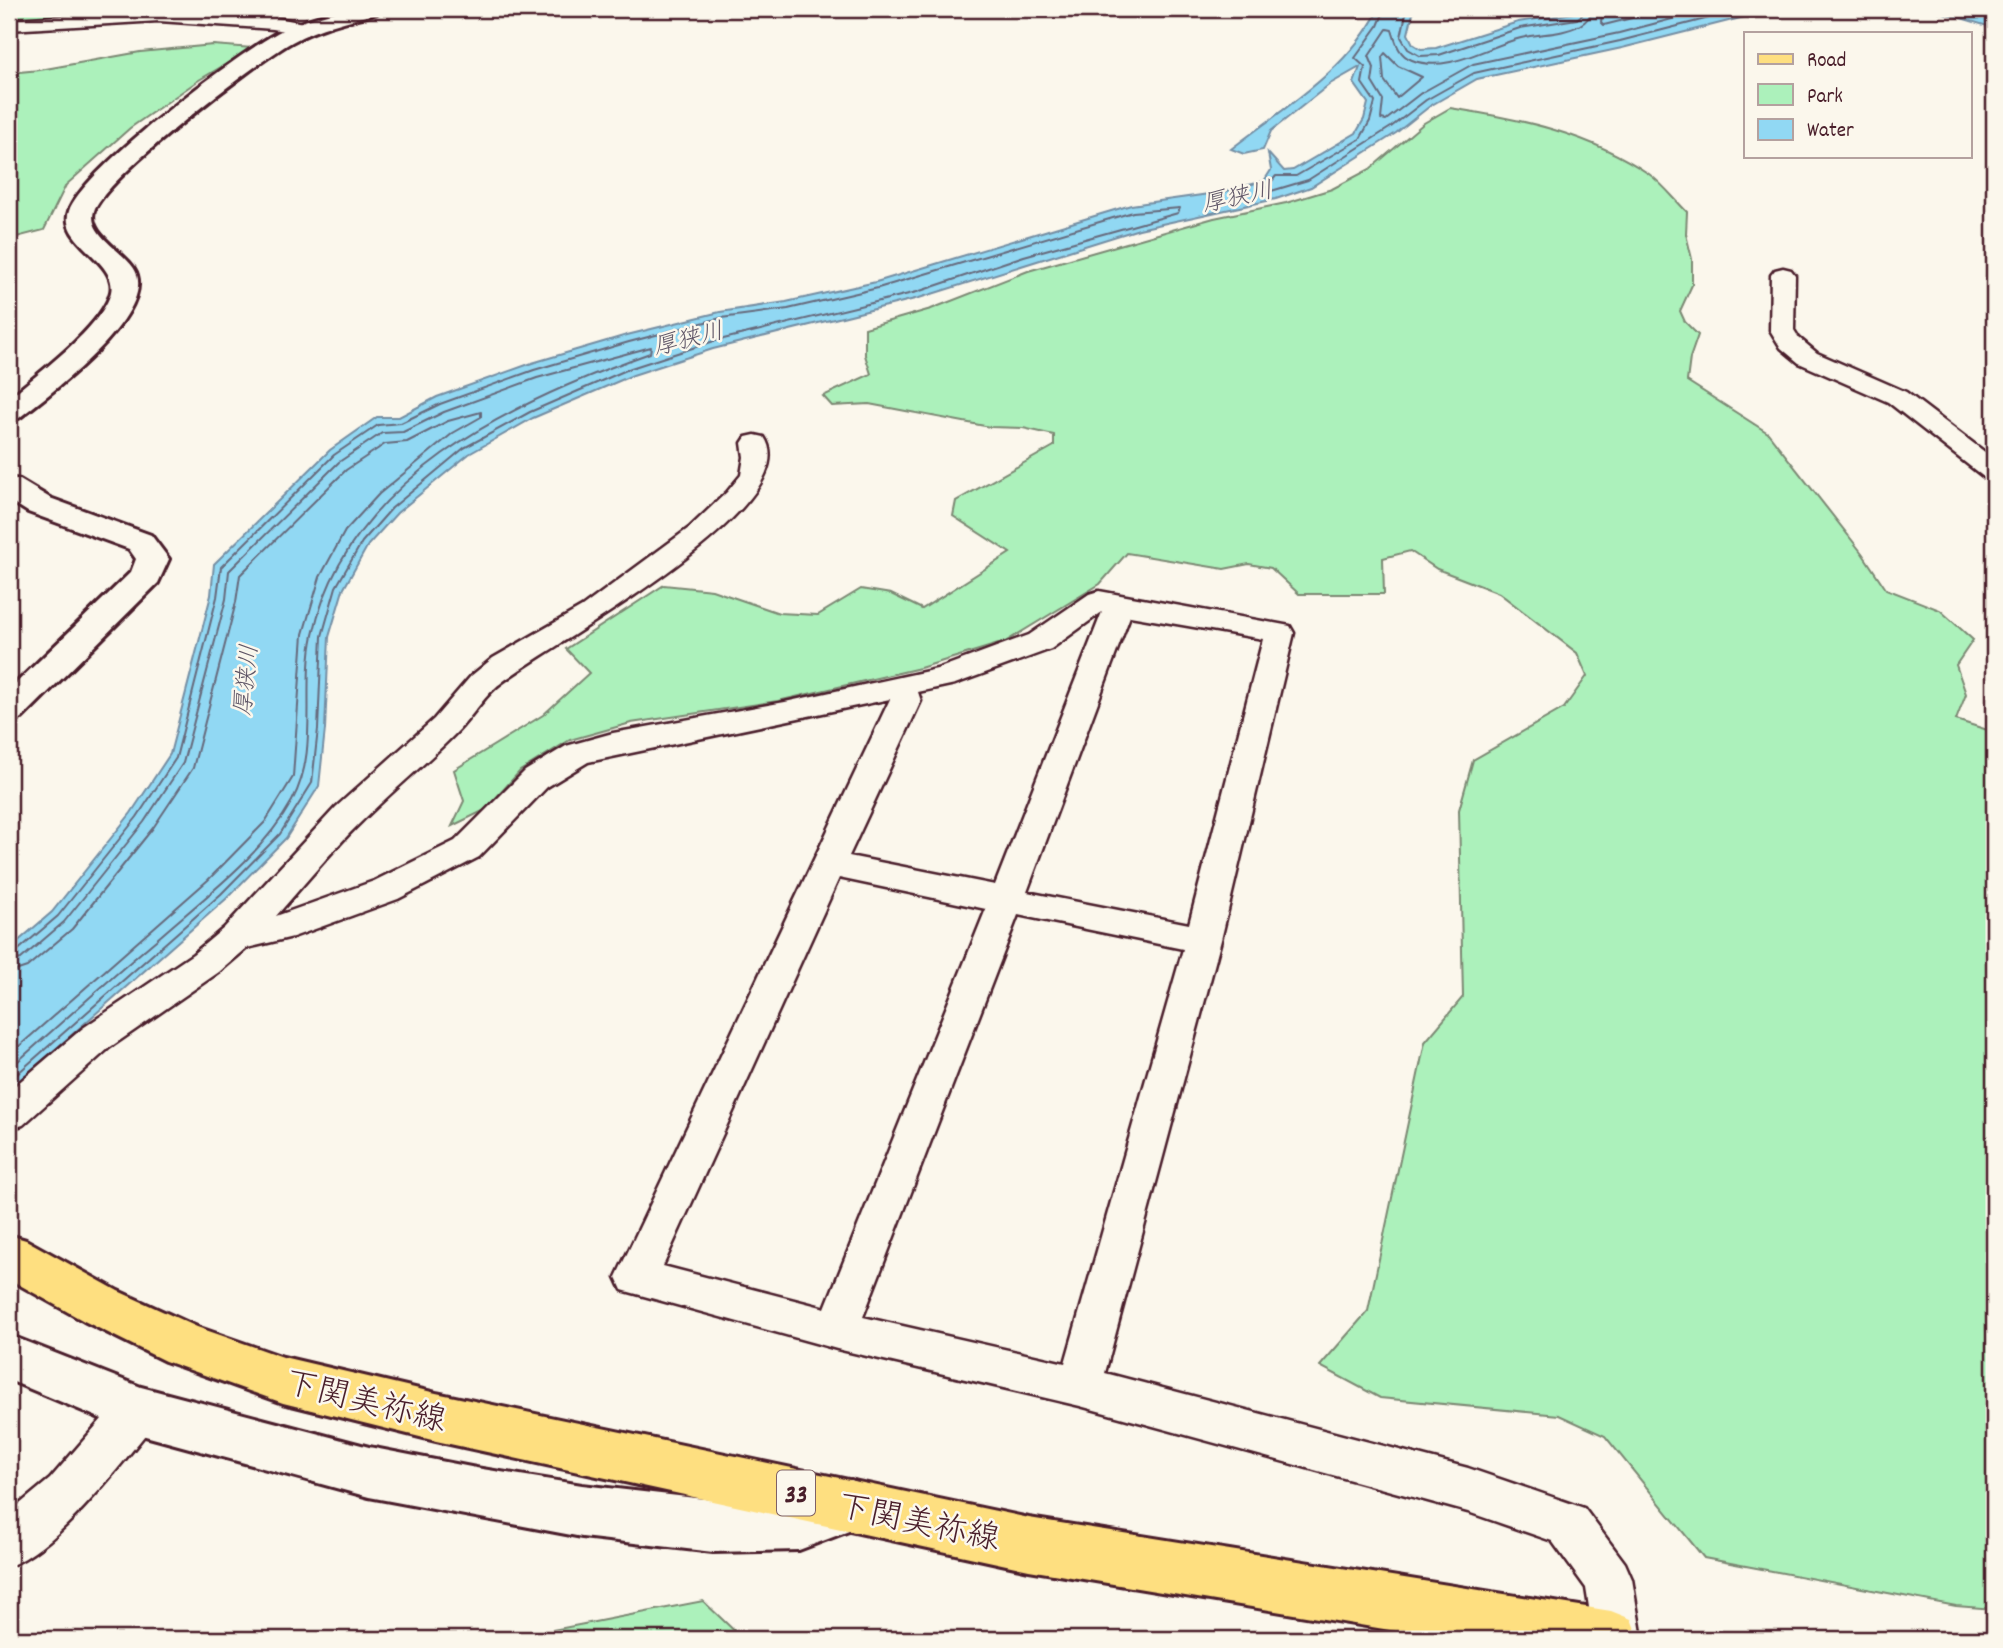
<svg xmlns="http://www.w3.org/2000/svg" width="2003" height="1648" viewBox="0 0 2003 1648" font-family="Dekko,'Klee One',sans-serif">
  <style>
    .green { fill: #acf1bb; stroke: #7b8873; stroke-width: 2 }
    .water { fill: #91d8f3; stroke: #758ea3; stroke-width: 2 }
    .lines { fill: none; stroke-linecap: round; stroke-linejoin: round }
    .shore-far1 { stroke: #66697b; stroke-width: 2 }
    .shore { stroke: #66697b; stroke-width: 2.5 }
    .street-casing { stroke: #4a1f2b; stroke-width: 5 }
    .secondary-casing { stroke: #4a1f2b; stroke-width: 6 }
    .primary-casing { stroke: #4a1f2b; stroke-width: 6 }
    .street { fill: #fbf7ec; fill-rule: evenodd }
    .secondary { fill: #fbf7ec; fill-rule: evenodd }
    .primary { fill: #fedf80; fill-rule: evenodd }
    .labels { text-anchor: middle; stroke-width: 5; stroke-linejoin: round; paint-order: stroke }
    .far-water-label { font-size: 24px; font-style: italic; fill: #5f5667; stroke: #fbf7ec }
    .shield { fill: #fbf7ec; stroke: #7f6065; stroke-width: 2 }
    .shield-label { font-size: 26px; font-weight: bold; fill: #4a1f2b }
    .near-street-label { font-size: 33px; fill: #4a1f2b; stroke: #fbf7ec }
  </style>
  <rect width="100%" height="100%" fill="#fbf7ec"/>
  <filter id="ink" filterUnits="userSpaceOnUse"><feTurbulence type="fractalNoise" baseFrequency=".0143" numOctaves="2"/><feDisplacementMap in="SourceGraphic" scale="14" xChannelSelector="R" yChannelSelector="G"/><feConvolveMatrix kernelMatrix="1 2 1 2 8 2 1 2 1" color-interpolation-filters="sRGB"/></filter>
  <g filter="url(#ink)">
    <!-- green -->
    <path class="green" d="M9 9H258L218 13 173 9 9 21Z
      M213 45 253 48 199 80 130 128 66 185 44 230 9 239V73L40 70 140 52Z
      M1450 108C1521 119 1589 133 1649 174 1663 184 1675 200 1687 212L1686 234 1692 259V285L1680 311 1685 322 1698 335 1690 358 1687 381 1768 433 1862 553 1886 589 1940 610 1973 640 1956 665 1966 694 1956 720 1994 732V1609L1956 1606 1704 1558 1605 1436 1559 1415 1380 1398 1320 1366 1368 1311 1425 1042 1463 997 1459 810 1473 760 1564 708 1587 676 1577 653 1499 593 1437 569 1410 551 1383 558 1384 594H1299L1271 568 1249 564 1224 569 1127 553 1100 584 1005 642 920 668 778 701 631 723 570 740 520 771 485 810 452 826 464 801 454 770 543 715 589 673 566 649 664 585 712 590 779 613 818 615 861 589 891 594 922 609 1010 553 953 516 956 501 1054 446V435L1023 428 990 427 869 404 832 406 823 396 871 374 865 355V328L931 309 1028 271 1214 218 1286 203 1332 189 1370 169 1424 123Z
      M703 1601 743 1639H498L527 1635Z"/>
    <!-- water -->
    <path class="water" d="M1379 9H1414L1408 34 1413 44 1421 49 1436 48 1518 22 1598 9H1776L1622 48 1477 79 1430 106 1396 133 1311 187 1276 199 1139 229 919 298 713 349 633 375 533 418 469 454 397 513 368 545 343 590 329 637 325 729 319 786 286 838 226 899 9 1090V949L52 912 131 813 170 754 211 595 214 564 330 450 377 417H399L437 397 532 363 627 335 720 312 786 302 876 282 1131 205 1223 192 1264 181 1271 170 1268 153 1284 171 1293 170 1356 133 1364 119 1368 103 1354 83 1360 67 1330 84 1271 131 1263 150 1244 154 1231 149C1285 107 1347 71 1379 9Z
      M1931 9H1994V28Z"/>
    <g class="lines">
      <!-- shore-far1 -->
      <path class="shore-far1" d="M1385 9 1378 26 1355 58 1365 67 1362 83 1375 102 1370 121 1360 139 1296 176H1276L1267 187 1268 192 1308 180 1391 127 1426 100 1474 73 1620 41 1744 9
        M1407 9 1401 37 1408 49 1420 56 1439 55 1520 28 1577 19 1582 15 1583 9
        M1592 9C1590 17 1587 21 1580 25 1562 35 1540 33 1521 38 1488 46 1447 74 1412 60 1398 55 1396 42 1392 30L1387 29 1369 56 1374 68 1372 82 1383 100 1381 119 1386 120 1421 93 1473 64 1619 33 1710 9
        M1603 9 1601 22 1604 25 1668 9
        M1385 53 1398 66 1422 77 1397 98 1384 80 1382 57Z
        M9 954 16 952 58 916 137 817 176 758 217 597 221 567 334 455 378 425 401 423 440 404 534 370 629 342 721 318 788 309 878 288 1133 212 1180 208 1178 213 1024 256 917 292 711 342 631 368 530 412 464 448 392 508 362 542 336 587 322 636 318 729 312 783 280 834 221 894 17 1074
        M9 962 21 959 64 922 144 822 183 763 226 599 229 571 339 462 382 433 403 432 444 412 537 378 651 347 650 353C514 401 346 479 313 635 301 690 320 750 292 801 261 857 203 898 156 940 106 982 58 1026 9 1069
        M9 973 27 967 72 929 153 828 193 768 236 602 240 575 346 470 385 444 407 442 448 421 481 412V417L453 433 379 494 345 531 320 577 303 634 293 777 265 822 208 880 9 1055"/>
      <!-- shore -->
      <path class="shore" d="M9 1081 19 1072"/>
      <!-- street casing -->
      <g class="street-casing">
        <path id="street" d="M159 11 273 17 313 25 315 29 306 35 273 29 159 21 9 30V19Z
          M1783 268 1791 270 1795 275 1794 330 1799 338 1817 353 1906 392 1994 459V480L1985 478 1888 402 1799 363 1781 348 1770 330 1771 275 1775 270Z
          M755 435 764 437C812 507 539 650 496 687 480 701 469 721 454 735 424 765 391 792 361 822 331 851 304 885 276 916L374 881 455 841 525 771 566 746 613 733 785 702 937 669 1029 635 1089 594 1099 591 1290 626 1294 633 1221 940 1105 1373 1468 1468 1584 1508 1625 1563 1632 1579 1642 1639H1594L1586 1588 1552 1541 1468 1512 1080 1406 837 1349 622 1290 616 1277 890 699 588 762 547 787 479 857 398 899 293 937 247 948 219 972 109 1048 23 1125 9 1129V1091L83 1028 193 954 224 928 336 807 434 719 471 676 493 658 582 607 689 528 727 492 741 475 744 457 742 443 746 437ZM1102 612 995 885 849 856 921 701 918 692 955 684 1051 649ZM1130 616 1263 639 1189 924 1027 892ZM839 878 986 909 825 1308 663 1266ZM1018 915 1183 949 1065 1363 863 1317Z
          M138 1390 154 1396 160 1410 154 1424C119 1466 59 1547 9 1566V1513L50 1479 122 1396Z"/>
      </g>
      <!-- secondary casing -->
      <g class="secondary-casing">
        <path id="secondary" d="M347 9H381L377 13C349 21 318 27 292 42 255 63 106 177 94 211 86 236 131 254 137 275 150 319 50 394 19 418L9 421V398C37 375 103 326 111 292 118 261 58 242 69 211 83 170 235 56 277 33 298 21 324 15 347 9Z
          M9 478 20 480 50 498 151 535 169 559 158 583 22 718 9 722V690L131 572 136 559 129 549 28 512 9 500Z
          M9 1335 141 1387 369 1447 476 1468 582 1485 713 1500 799 1498 851 1480 870 1487 878 1505 870 1523 799 1550 713 1552 582 1537 369 1497 138 1434 9 1380Z"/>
      </g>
      <!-- primary casing -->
      <g class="primary-casing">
        <path id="primary" d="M9 1235 26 1240 118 1291 197 1327 283 1357 436 1393 1029 1518 1611 1611 1631 1619 1639 1639H1444L1029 1570 436 1441 283 1403 165 1361 84 1321 9 1279Z"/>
      </g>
      <!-- street -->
      <use href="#street" class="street"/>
      <!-- secondary -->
      <use href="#secondary" class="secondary"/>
      <!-- primary -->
      <use href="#primary" class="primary"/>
    </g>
  </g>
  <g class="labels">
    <!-- far-water labels -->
    <g class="far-water-label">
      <text transform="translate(1237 196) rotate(-12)" y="8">厚狭川</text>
      <text transform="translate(688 338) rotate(-14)" y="8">厚狭川</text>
      <text transform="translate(245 680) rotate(-84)" y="8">厚狭川</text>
    </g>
    <!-- shield labels -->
    <rect class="shield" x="777" y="1470.5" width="38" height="45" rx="5"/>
    <g class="shield-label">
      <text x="796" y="1502">33</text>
    </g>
    <!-- near-street labels -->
    <g class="near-street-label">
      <text transform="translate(366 1399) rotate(14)" y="12">下関美祢線</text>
      <text transform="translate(919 1520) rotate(12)" y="12">下関美祢線</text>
    </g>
  </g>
  <!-- margin -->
  <rect width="2003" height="1648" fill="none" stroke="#fbf7ec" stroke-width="35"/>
  <rect x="18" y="18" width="1968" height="1613" fill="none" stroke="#4a1f2b" stroke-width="2.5" filter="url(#ink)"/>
  <!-- legend -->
  <rect x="1744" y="32" width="228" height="126" fill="#fbf7ec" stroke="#b4a19f" stroke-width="2"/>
  <rect x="1758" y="54" width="35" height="10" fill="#fedf80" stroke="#b4a19f" stroke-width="2"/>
  <text x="1807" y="66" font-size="21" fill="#4a1f2b">Road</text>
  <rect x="1758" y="84" width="35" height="21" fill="#acf1bb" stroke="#b4a19f" stroke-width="2"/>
  <text x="1807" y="102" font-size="21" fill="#4a1f2b">Park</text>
  <rect x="1758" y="119" width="35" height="21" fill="#91d8f3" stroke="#b4a19f" stroke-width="2"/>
  <text x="1807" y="136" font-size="21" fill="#4a1f2b">Water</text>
</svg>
